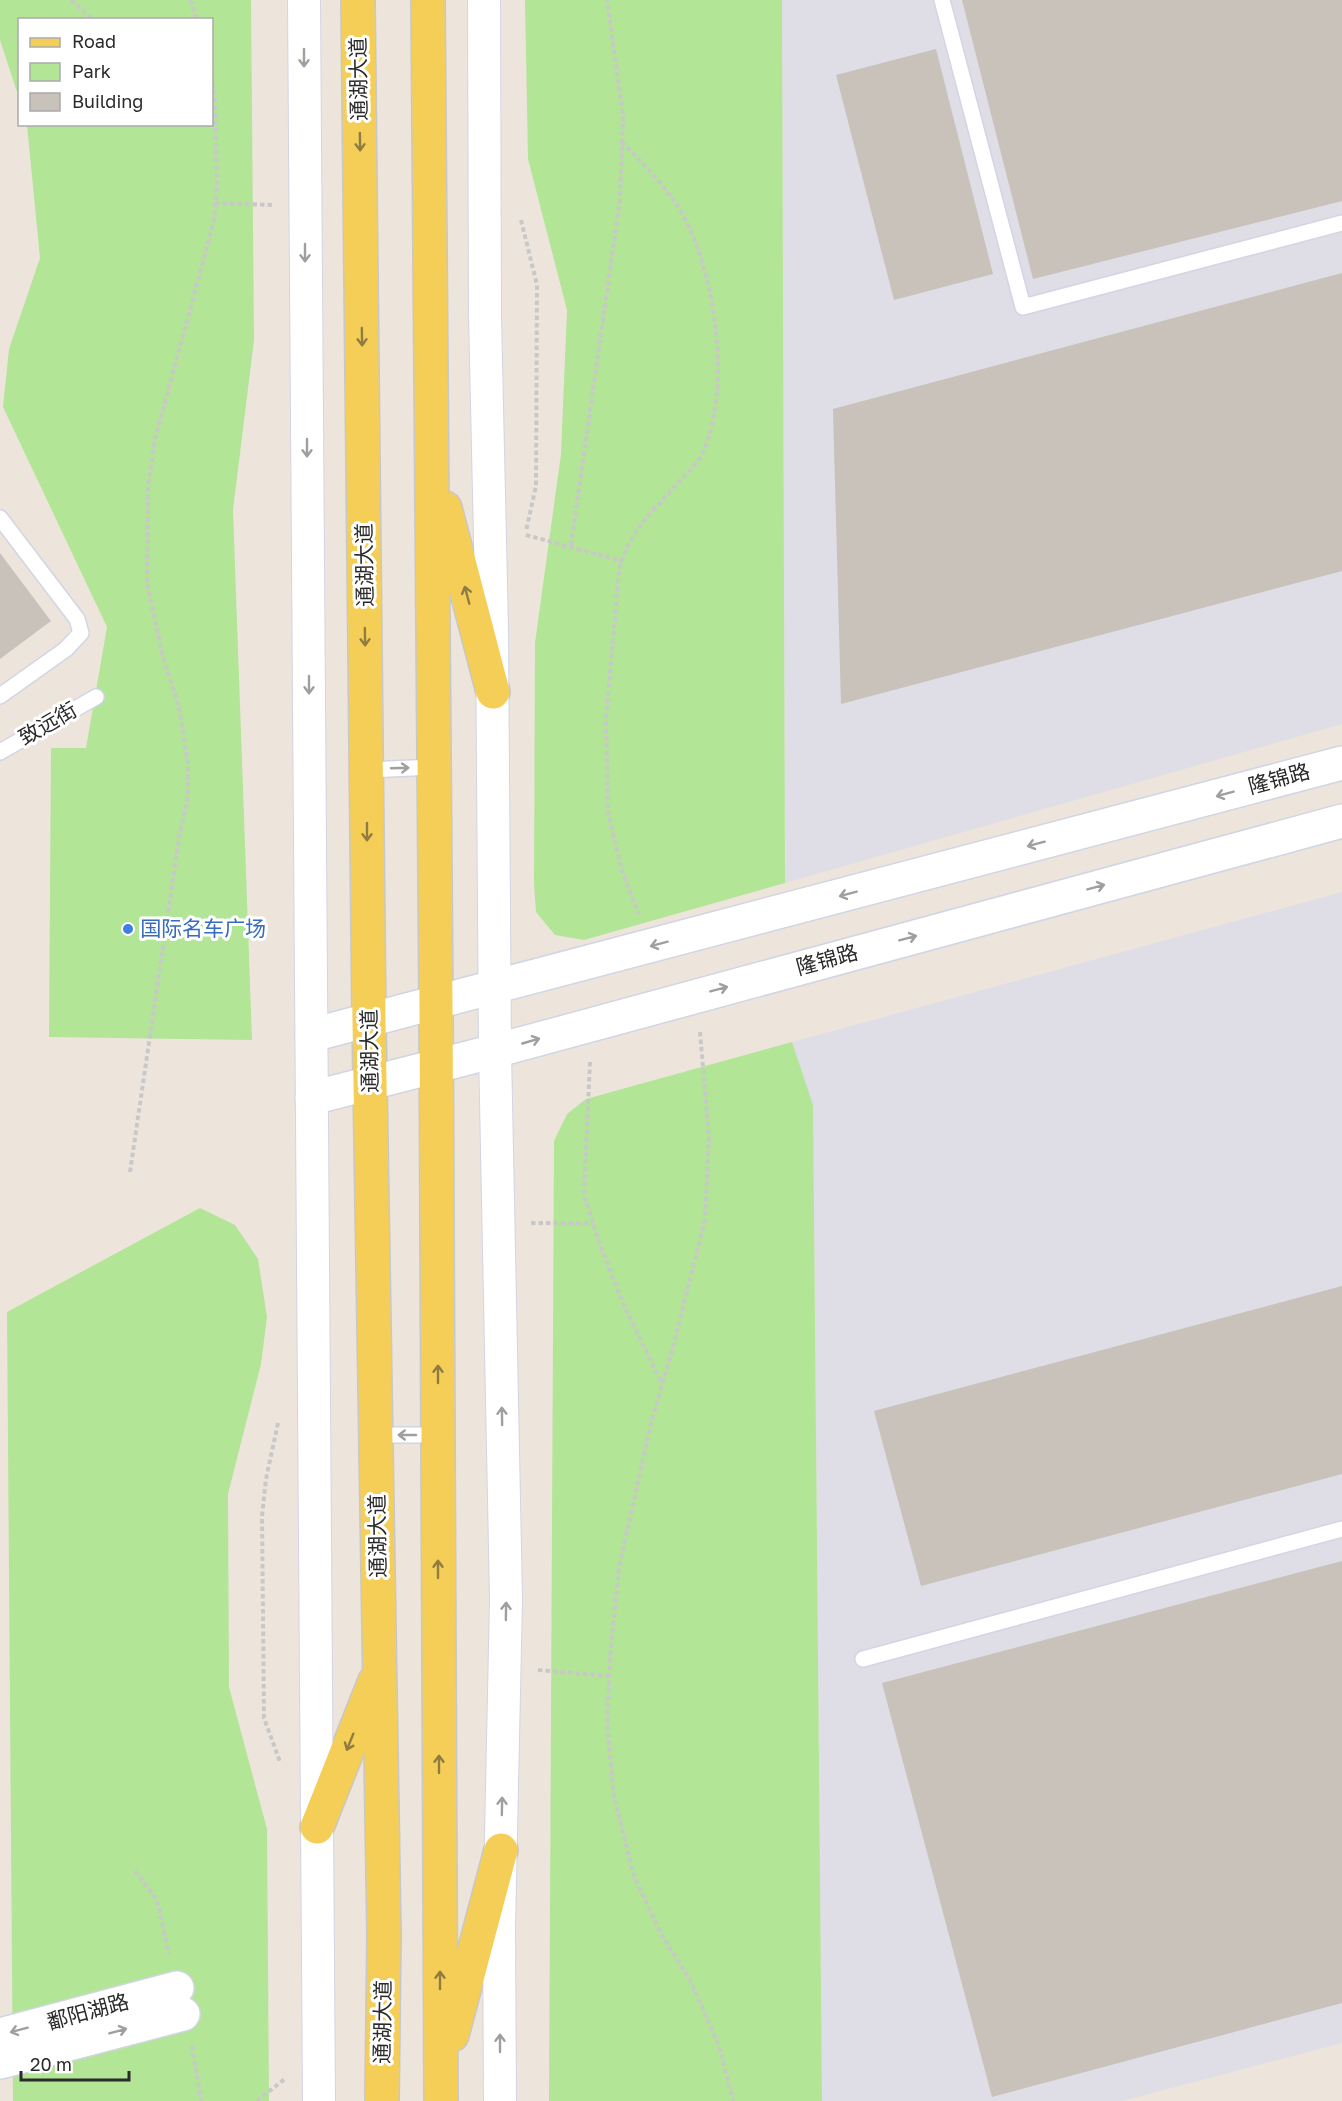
<svg xmlns="http://www.w3.org/2000/svg" width="1342" height="2101" viewBox="0 0 1342 2101" font-family="'Golos Text','Noto Sans SC',sans-serif">
  <style>
    .industrial { fill: #dfdde5 }
    .green { fill: #b2e596 }
    .building { fill: #c8c2bb }
    .lines { fill: none; stroke-linecap: round; stroke-linejoin: round }
    .lane-casing { stroke: #d1d5e4; stroke-width: 18 }
    .street-casing { stroke: #d1d5e4; stroke-width: 34 }
    .secondary-casing { stroke: #d1d5e4; stroke-width: 36 }
    .primary-casing { stroke: #c8c8c8; stroke-width: 36 }
    .path { stroke: #c8c8c8; stroke-width: 4; stroke-dasharray: 4.5 3; stroke-linecap: butt }
    .lane { stroke: #fff; stroke-width: 15 }
    .street { stroke: #fff; stroke-width: 32 }
    .secondary { stroke: #fff; stroke-width: 33 }
    .primary { stroke: #f5ce58; stroke-width: 33 }
    .oneway { stroke: #9f9f9f }
    .oneway2 { stroke: #907c41 }
    .shop-dot { fill: #3f7fe0; stroke: #fff; stroke-width: 2 }
    .labels { text-anchor: middle; stroke-width: 6; stroke-linejoin: round; paint-order: stroke }
    .street-label { font-size: 21px; fill: #2a2a2a; stroke: #fff }
    .shop-label { font-size: 21px; fill: #366cbe; stroke: #fff; text-anchor: start }
  </style>
  <rect width="100%" height="100%" fill="#ede5dc"/>
  <!-- industrial -->
  <path class="industrial" d="M782 0H1342V724L785 883Z
    M1342 892V2043L1122 2101H822L813 1106 792 1042Z"/>
  <!-- green -->
  <path class="green" d="M0 0H251L254 340 233 510 252 1040 49 1037 51 748H86L107 627 3 407 9 349 40 258 27 125 212 124V20H20L19 98 0 40Z
    M525 0H782L785 883 584 940 555 935 536 912 534 884 535 643 561 454 567 310 528 159Z
    M792 1042 813 1105 822 2101H549L554 1141 567 1114 586 1099Z
    M200 1208 235 1225 258 1259 267 1317 261 1364 228 1494 229 1687 267 1829 269 2101H13L7 1312Z"/>
  <!-- building -->
  <path class="building" d="M962 0H1342V201L1033 279Z
    M936 49 993 274 894 300 836 75Z
    M1342 273V571L841 704 833 409Z
    M0 553 51 621 0 659Z
    M1342 1286V1474L921 1586 874 1411Z
    M1342 1561V2003L992 2097 882 1683Z"/>
  <g class="lines">
    <!-- lane casing -->
    <g class="lane-casing">
      <path id="lane" d="M942 0 1023 307 1342 223
        M0 518 77 619 81 633 66 649 0 696
        M0 752 96 697
        M367 770 434 767
        M376 1435H438
        M863 1659 1342 1529"/>
    </g>
    <!-- street casing -->
    <g class="street-casing">
      <path id="street" d="M304 0 319 2101
        M484 0 485 315 492 629 495 1051 506 1599 499 1929 500 2101"/>
    </g>
    <!-- secondary casing -->
    <g class="secondary-casing">
      <path id="secondary" d="M312 1035 1342 763
        M312 1098 495 1051 1342 821
        M0 2035 177 1988
        M0 2062 183 2014"/>
    </g>
    <!-- primary casing -->
    <g class="primary-casing">
      <path id="primary" d="M358 0 369 1021 384 1935 382 2101
        M428 0 436 1004 441 2101
        M445 508 493 692
        M317 1827 375 1681
        M452 2035 501 1850"/>
    </g>
    <!-- path -->
    <path class="path" d="M71 0 93 20
      M190 0 197 20
      M622 142C644 165 667 187 683 215 716 275 732 391 702 454 698 463 689 471 682 478 654 512 631 526 619 570L606 719 608 812 622 871 639 914
      M215 203 272 205
      M521 220 537 285 536 486 526 531
      M526 535 622 561
      M571 545 620 200 623 116 607 0
      M700 1032 709 1137 705 1220 673 1347 651 1423 619 1568 611 1645 607 1724 614 1796 634 1876 661 1934 690 1980 719 2046 733 2101
      M590 1062 584 1194 599 1242 622 1301 662 1384
      M130 1172 179 838 188 796V764L179 707 162 653 147 582 148 487 155 439 214 221 217 183 215 105 212 75
      M531 1223H593
      M278 1423 266 1479 262 1516 264 1718 280 1762
      M538 1670 609 1676
      M135 1871 157 1900 169 1954
      M192 2046 201 2101
      M257 2101 286 2078"/>
    <!-- lane -->
    <use href="#lane" class="lane"/>
    <!-- street -->
    <use href="#street" class="street"/>
    <!-- secondary -->
    <use href="#secondary" class="secondary"/>
    <!-- primary -->
    <use href="#primary" class="primary"/>
  </g>
  <!-- one-way arrows -->
  <defs><path id="oneway-shaft" d="M-6 0H5M1.5-3L5.5 0L1.5 3" fill="none" stroke-width="1.6" stroke-linecap="round" stroke-linejoin="round" transform="scale(1.5)"/></defs>
  <g class="oneway">
    <use href="#oneway-shaft" transform="translate(304 58) rotate(90)"/>
    <use href="#oneway-shaft" transform="translate(305 253) rotate(90)"/>
    <use href="#oneway-shaft" transform="translate(307 448) rotate(90)"/>
    <use href="#oneway-shaft" transform="translate(309 685) rotate(90)"/>
    <use href="#oneway-shaft" transform="translate(400 768) rotate(-2)"/>
    <use href="#oneway-shaft" transform="translate(1225 794) rotate(165)"/>
    <use href="#oneway-shaft" transform="translate(1036 844) rotate(165)"/>
    <use href="#oneway-shaft" transform="translate(1096 887) rotate(-15)"/>
    <use href="#oneway-shaft" transform="translate(848 894) rotate(165)"/>
    <use href="#oneway-shaft" transform="translate(908 938) rotate(-15)"/>
    <use href="#oneway-shaft" transform="translate(659 944) rotate(165)"/>
    <use href="#oneway-shaft" transform="translate(719 989) rotate(-15)"/>
    <use href="#oneway-shaft" transform="translate(531 1041) rotate(-16)"/>
    <use href="#oneway-shaft" transform="translate(502 1416) rotate(-91)"/>
    <use href="#oneway-shaft" transform="translate(407 1435) rotate(-180)"/>
    <use href="#oneway-shaft" transform="translate(506 1611) rotate(-89)"/>
    <use href="#oneway-shaft" transform="translate(502 1806) rotate(-89)"/>
    <use href="#oneway-shaft" transform="translate(19 2030) rotate(165)"/>
    <use href="#oneway-shaft" transform="translate(118 2031) rotate(-15)"/>
    <use href="#oneway-shaft" transform="translate(500 2043) rotate(-90)"/>
  </g>
  <g class="oneway2">
    <use href="#oneway-shaft" transform="translate(360 142) rotate(89)"/>
    <use href="#oneway-shaft" transform="translate(362 337) rotate(89)"/>
    <use href="#oneway-shaft" transform="translate(467 595) rotate(-105)"/>
    <use href="#oneway-shaft" transform="translate(365 637) rotate(89)"/>
    <use href="#oneway-shaft" transform="translate(367 832) rotate(90)"/>
    <use href="#oneway-shaft" transform="translate(438 1374) rotate(-90)"/>
    <use href="#oneway-shaft" transform="translate(438 1569) rotate(-90)"/>
    <use href="#oneway-shaft" transform="translate(350 1742) rotate(112)"/>
    <use href="#oneway-shaft" transform="translate(439 1764) rotate(-90)"/>
    <use href="#oneway-shaft" transform="translate(440 1980) rotate(-90)"/>
  </g>
  <!-- markers -->
  <circle class="shop-dot" cx="128" cy="929" r="6"/>
  <g class="labels">
    <!-- street labels -->
    <g class="street-label">
      <text transform="translate(359 79) rotate(-91)" y="7">通湖大道</text>
      <text transform="translate(365 565) rotate(-91)" y="7">通湖大道</text>
      <text transform="translate(48 724) rotate(-30)" y="7">致远街</text>
      <text transform="translate(1279 779) rotate(-15)" y="7">隆锦路</text>
      <text transform="translate(827 960) rotate(-15)" y="7">隆锦路</text>
      <text transform="translate(370 1051) rotate(-91)" y="7">通湖大道</text>
      <text transform="translate(378 1536) rotate(-91)" y="7">通湖大道</text>
      <text transform="translate(88 2012) rotate(-15)" y="7">鄱阳湖路</text>
      <text transform="translate(383 2022) rotate(-89)" y="7">通湖大道</text>
    </g>
    <!-- shop labels -->
    <g class="shop-label">
      <text x="140" y="936">国际名车广场</text>
    </g>
  </g>
  <!-- legend -->
  <rect x="18" y="18" width="195" height="108" fill="#ffffff" stroke="#aaaaaa" stroke-width="1.5"/>
  <rect x="30" y="38" width="30" height="9" fill="#f5ce58" stroke="#aaaaaa" stroke-width="1.5"/>
  <text x="72" y="48" font-size="18" fill="#2a2a2a">Road</text>
  <rect x="30" y="63" width="30" height="18" fill="#b2e596" stroke="#aaaaaa" stroke-width="1.5"/>
  <text x="72" y="78" font-size="18" fill="#2a2a2a">Park</text>
  <rect x="30" y="93" width="30" height="18" fill="#c8c2bb" stroke="#aaaaaa" stroke-width="1.5"/>
  <text x="72" y="108" font-size="18" fill="#2a2a2a">Building</text>
  <!-- scale -->
  <path d="M21 2071v9h108v-9" fill="none" stroke="#2a2a2a" stroke-width="3"/>
  <text x="30" y="2071" font-size="18" fill="#2a2a2a" stroke="#ffffff" stroke-width="4.5" paint-order="stroke">20 m</text>
</svg>
